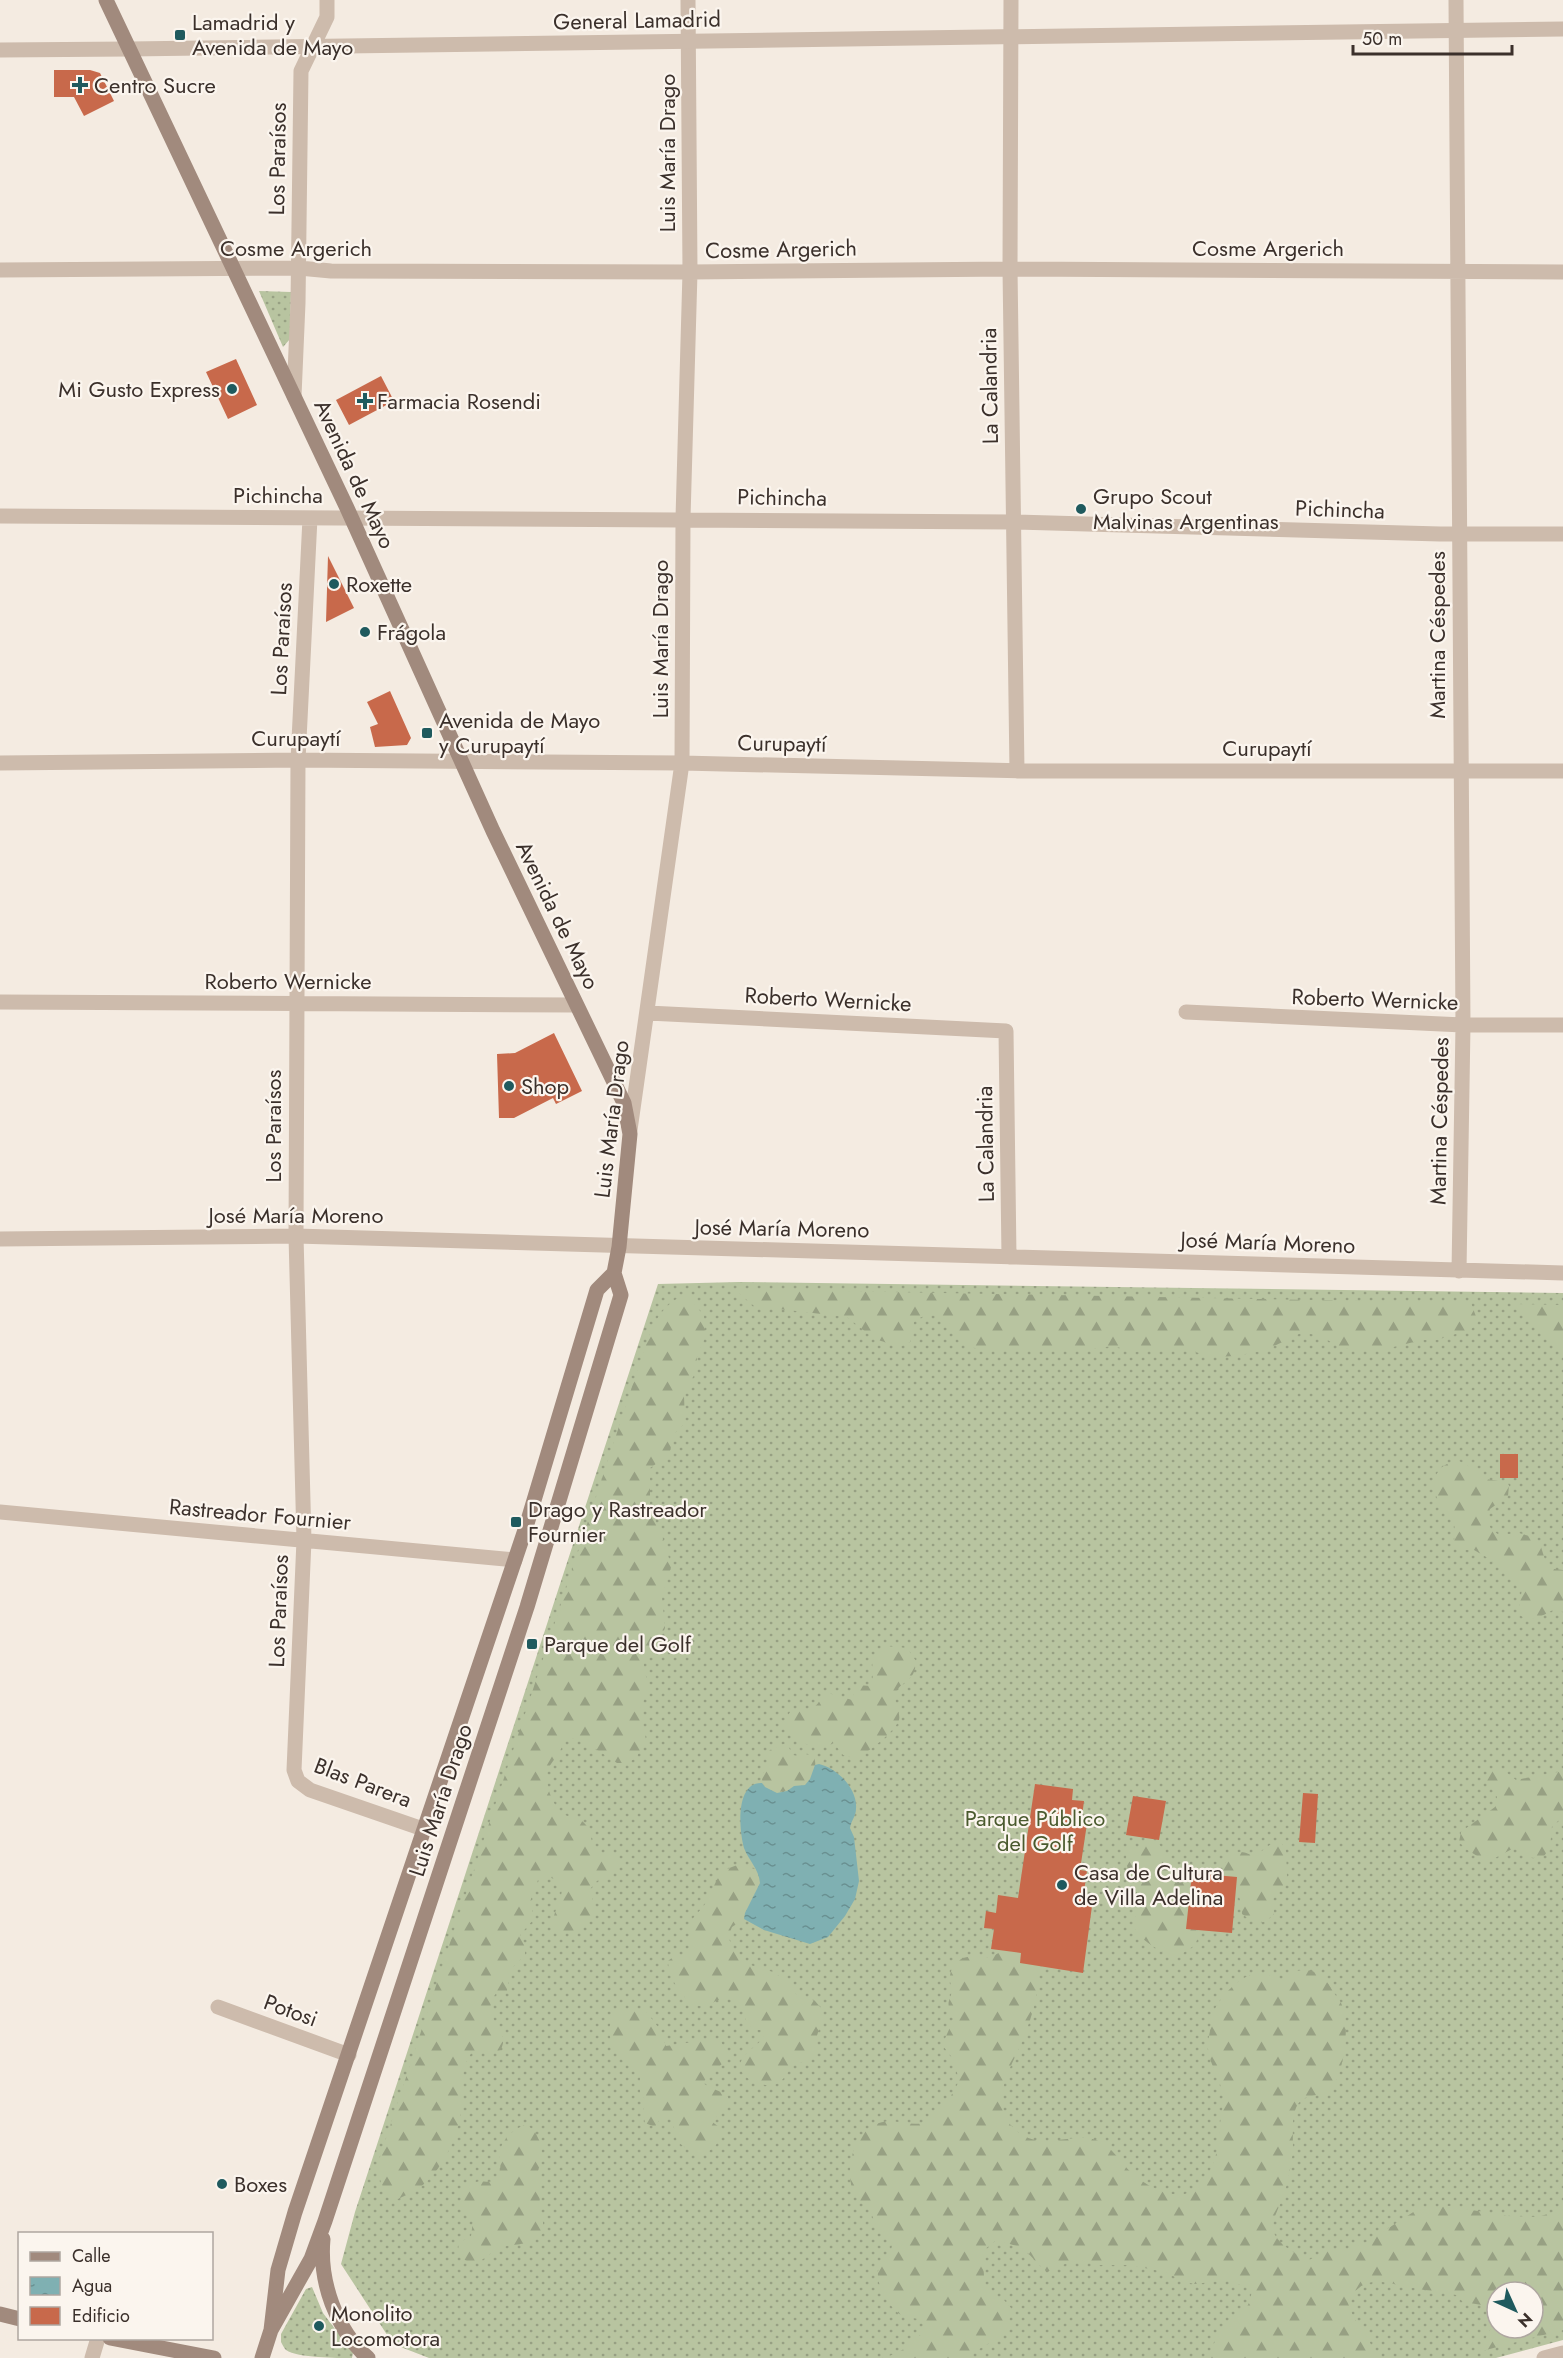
<svg xmlns="http://www.w3.org/2000/svg" width="1563" height="2358" viewBox="0 0 1563 2358" font-family="Jost,sans-serif">
  <style>
    .grass { fill: url(#grass-dots); fill-rule: evenodd }
    .forest { fill: url(#forest-firs) }
    .water { fill: url(#water-ripples) }
    .building { fill: #c8694b }
    .lines { fill: none; stroke-linecap: round; stroke-linejoin: round }
    .minor { stroke: #cdbbac; stroke-width: 15 }
    .tertiary { stroke: #cdbbac; stroke-width: 15 }
    .secondary { stroke: #a18a7d; stroke-width: 15 }
    .poi-dot { fill: #1f5a5e; stroke: #fbf5ee; stroke-width: 2 }
    .labels { text-anchor: middle; stroke-width: 4.5; stroke-linejoin: round; paint-order: stroke }
    .street-label { font-size: 22px; fill: #3b302b; stroke: #fbf5ee }
    .poi-label { font-size: 22px; fill: #3b302b; stroke: #fbf5ee; text-anchor: start }
    .park-label { font-size: 22px; fill: #4a5a2e; stroke: #fbf5ee }
  </style>
  <defs>
    <pattern id="grass-dots" width="8" height="8" patternUnits="userSpaceOnUse" patternTransform="scale(1.5)"><rect width="8" height="8" fill="#b8c4a0"/><path d="M2 2h.1M6 6h.1" fill="none" stroke="#97a083" stroke-width="1.8" stroke-linecap="round"/></pattern>
    <pattern id="forest-firs" width="22" height="20" patternUnits="userSpaceOnUse" patternTransform="scale(1.5)"><rect width="22" height="20" fill="#b8c4a0"/><path d="M5 1l3.5 6h-7zM16 11l3.5 6h-7z" fill="#97a083"/></pattern>
    <pattern id="water-ripples" width="26" height="14" patternUnits="userSpaceOnUse" patternTransform="scale(1.5)"><rect width="26" height="14" fill="#7fb0b2"/><path d="M2 4q2-2 4 0t4 0M15 11q2-2 4 0t4 0" fill="none" stroke="#699091"/></pattern>
  </defs>
  <rect width="100%" height="100%" fill="#f4ebe1"/>
  <!-- grass -->
  <path class="grass" d="M259 291 291 292 290 339 283 347Z
    M739 1282 1563 1293V2340L1496 2358H429L393 2344 341 2264 355 2212 658 1284ZM1497 2292H1533V2328H1497Z
    M312 2287 323 2313 353 2353 352 2358C337 2358 298 2358 286 2350 284 2348 282 2344 281 2342V2334L306 2289Z"/>
  <!-- forest -->
  <path class="forest" d="M734 1289 1471 1303 1478 1322 1471 1329 1437 1340H1422L1377 1351 1341 1348 1319 1335 1301 1333 1266 1350 1235 1356 1215 1357 1195 1352 1164 1349 1133 1352 1114 1346 1073 1351 980 1350 961 1343 952 1333 949 1323C936 1314 927 1311 914 1322L910 1342 901 1346 881 1341 872 1337 847 1317 754 1306Z
    M686 1293 704 1316 705 1337 697 1357 696 1372 690 1382 684 1396 685 1423 674 1434 669 1455 650 1468V1508L666 1546 671 1567 662 1597 665 1628 661 1638 643 1661 647 1681V1691L640 1710 646 1740 636 1758 627 1763H617L582 1740 563 1737C563 1755 553 1757 548 1770 543 1782 554 1810 565 1815 574 1819 579 1816 586 1825 593 1835 589 1843 599 1853L610 1854 618 1861 615 1872 597 1881 590 1889 595 1910C583 1927 575 1937 553 1929 551 1913 561 1905 562 1889L556 1880 547 1876 538 1880 531 1899 533 1920 520 1935 525 1945V1955L510 1970 507 1991 497 1992C482 2011 497 2021 504 2040L501 2050 492 2054 482 2051 472 2052C459 2071 464 2081 462 2102 460 2133 443 2173 415 2191 410 2194 403 2196 398 2199L388 2196 381 2183 377 2166 646 1344C656 1318 661 1307 686 1293Z
    M1514 1304 1563 1305V1350L1548 1339Z
    M1459 1461 1478 1471 1485 1479 1506 1482 1509 1485 1508 1496 1490 1509 1487 1520 1491 1529 1499 1535 1519 1533 1529 1536 1541 1547 1546 1563 1554 1569 1563 1570V1612L1555 1609C1544 1614 1532 1625 1520 1615 1518 1604 1522 1596 1522 1585L1488 1558 1474 1550H1463L1454 1544C1454 1537 1456 1527 1453 1521 1450 1512 1440 1507 1437 1498 1429 1479 1439 1462 1459 1461Z
    M885 1646 907 1648 916 1661C915 1683 902 1680 896 1692 892 1700 901 1711 899 1720 897 1729 866 1755 857 1757 852 1758 848 1757 843 1755L834 1743C814 1751 791 1743 785 1721L790 1712C798 1710 806 1713 814 1707 820 1703 820 1697 828 1693L852 1700 856 1685 871 1686C877 1668 864 1658 885 1646Z
    M784 1744 788 1746 793 1755 798 1756 802 1753 813 1756C819 1765 812 1778 805 1785 789 1787 781 1798 765 1787 759 1778 763 1772 769 1765L766 1755 770 1750Z
    M1499 1767 1516 1780 1563 1771V1817L1552 1826 1550 1848 1544 1856 1533 1858 1514 1848 1495 1858 1485 1861 1466 1849 1459 1842 1461 1832 1495 1807 1497 1797 1486 1780 1490 1770Z
    M1146 1839 1158 1843 1187 1878 1206 1872 1210 1876 1196 1928 1197 1940 1195 1945 1177 1957C1165 1955 1130 1936 1134 1921 1135 1914 1141 1910 1142 1903 1135 1888 1120 1863 1129 1846L1139 1849Z
    M1275 1841 1281 1842 1286 1851 1287 1876 1283 1886 1273 1899 1274 1914 1266 1921 1256 1924 1242 1914C1242 1886 1228 1892 1223 1877 1220 1867 1230 1852 1241 1852 1246 1852 1250 1855 1255 1856Z
    M741 1864 757 1870 760 1883 745 1913 744 1919 732 1927 728 1937 737 1956 744 1963 773 1972 782 1978 796 1994 815 2001 821 2008 822 2019 816 2039 818 2048 813 2058C807 2061 796 2063 792 2067 786 2073 784 2081 776 2084 763 2089 733 2077 742 2059 747 2050 759 2046 764 2035L762 2030H756L747 2024C745 2011 737 1993 721 1999 715 2001 710 2005 703 2006 685 2007 668 1977 668 1961 675 1955 678 1957 686 1955 694 1945 689 1934 691 1923 693 1915 701 1911 705 1904 718 1884 713 1871 741 1864Z
    M1012 1946 1036 1962C1042 1989 1031 2021 1020 2046 1011 2067 998 2087 1003 2111 1005 2120 1012 2127 1019 2133 1041 2148 1060 2137 1084 2138 1109 2138 1118 2161 1134 2175 1152 2190 1184 2206 1202 2183 1217 2164 1218 2147 1220 2124 1221 2115 1224 2105 1223 2096 1221 2080 1210 2066 1208 2049 1207 2043 1209 2037 1210 2031 1211 2025 1211 2019 1213 2013 1220 1997 1238 1977 1255 1974 1266 1972 1272 1977 1281 1980 1287 1978 1291 1972 1297 1971 1312 1967 1324 1975 1331 1988 1333 1993 1338 1997 1341 2003 1350 2022 1345 2060 1337 2079 1328 2104 1310 2088 1298 2104 1289 2118 1295 2142 1292 2158 1290 2170 1288 2182 1284 2194 1281 2205 1272 2217 1273 2229 1275 2243 1297 2255 1309 2260L1327 2251 1348 2249 1367 2242 1418 2209 1448 2206 1507 2216 1538 2217 1563 2209V2330L1482 2351 1487 2335 1497 2319V2328H1533V2292H1497V2316L1495 2307 1463 2302 1456 2295C1442 2292 1428 2291 1414 2288 1388 2284 1364 2271 1348 2302 1353 2326 1372 2332 1374 2358H1211C1209 2326 1260 2317 1250 2285L1236 2284 1226 2280 1195 2284 1185 2282 1165 2272 1129 2265H1097L1076 2259 1047 2272C1022 2250 1030 2247 995 2241L984 2250C983 2261 983 2280 987 2291L1004 2300 1011 2308 1008 2329 991 2342 964 2358H882C902 2353 913 2344 926 2328L922 2320C916 2318 909 2318 903 2316 891 2311 873 2282 879 2268 883 2258 890 2259 892 2245 888 2239 880 2234 877 2228 874 2222 873 2216 870 2211 866 2204 858 2201 854 2194 844 2171 853 2131 879 2123 896 2117 912 2129 928 2121 942 2113 952 2095 959 2081L954 2060 943 2046C945 2035 951 2028 954 2018 943 2000 952 2002 952 1987 951 1984 949 1981 950 1978 951 1956 973 1953 989 1958Z
    M623 2009 645 2010 658 2027 666 2046 706 2040 710 2037 720 2040 725 2049 726 2059C719 2069 710 2073 703 2083 711 2089 720 2090 728 2097L727 2108 711 2121 719 2127 721 2138C707 2159 695 2157 677 2141L672 2119 661 2117 655 2127 645 2123 643 2112 646 2101 640 2093V2072C617 2065 594 2024 623 2009Z
    M526 2125 534 2130 541 2144 542 2160 538 2170 541 2186 539 2207 543 2222V2233C530 2248 513 2242 497 2249 490 2253 484 2260 476 2263 464 2262 456 2256 459 2243L471 2236 473 2221 461 2204V2194C473 2180 475 2181 492 2182 508 2167 495 2159 501 2147 505 2137 516 2127 526 2125Z"/>
  <!-- water -->
  <path class="water" d="M819 1764C837 1768 858 1789 856 1809 856 1816 851 1821 850 1828L854 1837 859 1881 855 1899 845 1916 828 1937 810 1944 764 1930 744 1919 745 1913 760 1883C759 1869 749 1861 744 1848 739 1830 735 1782 762 1783L765 1787 777 1793 787 1791 794 1786 805 1785 810 1779 815 1765Z"/>
  <!-- building -->
  <path class="building" d="M54 70H90L100 73 114 101 84 116 74 97H54Z
    M236 359 257 405 228 419 206 372Z
    M381 376 394 401 349 425 336 400Z
    M328 556 354 608 326 622Z
    M390 691 411 738 407 745 375 747 370 727 378 724 367 702Z
    M554 1033 582 1091 556 1104 553 1098 514 1118H499L497 1054 515 1053Z
    M1500 1454H1518V1478H1500Z
    M1035 1784 1073 1789 1072 1800 1084 1801 1082 1816 1088 1817 1080 1870 1087 1871 1082 1905 1092 1906 1083 1973 1020 1963 1021 1953 991 1949 994 1929 984 1928 986 1911 996 1913 998 1895 1018 1898Z
    M1303 1793 1318 1794 1315 1843 1299 1842Z
    M1133 1796 1166 1801 1159 1840 1126 1835Z
    M1192 1873 1237 1877 1232 1933 1186 1929Z"/>
  <g class="lines">
    <!-- minor -->
    <path class="minor" d="M1011 0 1010 269 1017 771
      M1456 0 1463 1025 1459 1271
      M0 50 130 49
      M0 270 299 268 331 271 690 272 1010 269 1563 272
      M294 396 298 303 301 71 327 17V0
      M0 516 1013 522 1440 534H1563
      M310 518 298 760 296 1236 304 1540 294 1770 298 1781 310 1790 423 1829
      M0 763 298 760 682 763 1026 771H1563
      M0 1002 576 1005
      M1186 1012 1463 1025H1563
      M648 1013 1006 1031 1009 1257
      M630 1130 682 763 683 518 690 272 688 0
      M0 1239 296 1236 1563 1273
      M0 1512 515 1560
      M218 2007 349 2055
      M92 2358 98 2338"/>
    <!-- tertiary -->
    <path class="tertiary" d="M130 49 1563 29
      M1544 2358 1563 2353"/>
    <!-- secondary -->
    <path class="secondary" d="M106 0 347 508 493 831 624 1103 630 1134 619 1247 614 1273 621 1295 527 1607 325 2221 311 2259 271 2330
      M323 2239C319 2281 336 2330 368 2358
      M0 2314 20 2319
      M110 2338 214 2358
      M262 2358 271 2330 278 2270 295 2212 526 1527 597 1290 614 1273"/>
  </g>
  <!-- markers -->
  <g class="poi-dot">
    <rect x="174" y="29" width="12" height="12" rx="3"/>
    <path d="M77 76h6v6h6v6h-6v6h-6v-6h-6v-6h6z"/>
    <circle cx="232" cy="389" r="6"/>
    <path d="M362 392h6v6h6v6h-6v6h-6v-6h-6v-6h6z"/>
    <circle cx="1081" cy="509" r="6"/>
    <circle cx="334" cy="584" r="6"/>
    <circle cx="365" cy="632" r="6"/>
    <rect x="421" y="727" width="12" height="12" rx="3"/>
    <circle cx="509" cy="1086" r="6"/>
    <rect x="510" y="1516" width="12" height="12" rx="3"/>
    <rect x="526" y="1638" width="12" height="12" rx="3"/>
    <circle cx="1062" cy="1885" r="6"/>
    <circle cx="222" cy="2184" r="6"/>
    <circle cx="319" cy="2326" r="6"/>
  </g>
  <g class="labels">
    <!-- street labels -->
    <g class="street-label">
      <text transform="translate(637 20) rotate(-1)" y="8">General Lamadrid</text>
      <text transform="translate(667 153) rotate(-90)" y="8">Luis María Drago</text>
      <text transform="translate(277 159) rotate(-89)" y="8">Los Paraísos</text>
      <text x="296" y="256">Cosme Argerich</text>
      <text x="1268" y="256">Cosme Argerich</text>
      <text transform="translate(781 249) rotate(-1)" y="8">Cosme Argerich</text>
      <text transform="translate(989 386) rotate(-91)" y="8">La Calandria</text>
      <text transform="translate(355 474) rotate(65)" y="8">Avenida de Mayo</text>
      <text x="278" y="503">Pichincha</text>
      <text transform="translate(782 497) rotate(1)" y="8">Pichincha</text>
      <text transform="translate(1340 509) rotate(2)" y="8">Pichincha</text>
      <text transform="translate(1437 635) rotate(-90)" y="8">Martina Céspedes</text>
      <text transform="translate(281 639) rotate(-87)" y="8">Los Paraísos</text>
      <text transform="translate(660 639) rotate(-90)" y="8">Luis María Drago</text>
      <text x="296" y="746">Curupaytí</text>
      <text transform="translate(782 743) rotate(1)" y="8">Curupaytí</text>
      <text x="1267" y="756">Curupaytí</text>
      <text transform="translate(558 915) rotate(64)" y="8">Avenida de Mayo</text>
      <text x="288" y="989">Roberto Wernicke</text>
      <text transform="translate(828 999) rotate(3)" y="8">Roberto Wernicke</text>
      <text transform="translate(1375 999) rotate(2)" y="8">Roberto Wernicke</text>
      <text transform="translate(611 1119) rotate(-83)" y="8">Luis María Drago</text>
      <text transform="translate(1439 1121) rotate(-89)" y="8">Martina Céspedes</text>
      <text transform="translate(273 1126) rotate(-90)" y="8">Los Paraísos</text>
      <text transform="translate(985 1144) rotate(-91)" y="8">La Calandria</text>
      <text x="296" y="1223">José María Moreno</text>
      <text transform="translate(782 1228) rotate(1)" y="8">José María Moreno</text>
      <text transform="translate(1268 1242) rotate(2)" y="8">José María Moreno</text>
      <text transform="translate(260 1514) rotate(5)" y="8">Rastreador Fournier</text>
      <text transform="translate(278 1611) rotate(-88)" y="8">Los Paraísos</text>
      <text transform="translate(363 1782) rotate(21)" y="8">Blas Parera</text>
      <text transform="translate(440 1800) rotate(-72)" y="8">Luis María Drago</text>
      <text transform="translate(291 2010) rotate(20)" y="8">Potosi</text>
    </g>
    <!-- poi labels -->
    <g class="poi-label">
      <text x="192" y="30">Lamadrid y<tspan x="192" dy="25">Avenida de Mayo</tspan></text>
      <text x="94" y="93">Centro Sucre</text>
      <text x="220" y="397" text-anchor="end">Mi Gusto Express</text>
      <text x="377" y="409">Farmacia Rosendi</text>
      <text x="1093" y="504">Grupo Scout<tspan x="1093" dy="25">Malvinas Argentinas</tspan></text>
      <text x="346" y="592">Roxette</text>
      <text x="377" y="640">Frágola</text>
      <text x="439" y="728">Avenida de Mayo<tspan x="439" dy="25">y Curupaytí</tspan></text>
      <text x="521" y="1094">Shop</text>
      <text x="528" y="1517">Drago y Rastreador<tspan x="528" dy="25">Fournier</tspan></text>
      <text x="544" y="1652">Parque del Golf</text>
      <text x="1074" y="1880">Casa de Cultura<tspan x="1074" dy="25">de Villa Adelina</tspan></text>
      <text x="234" y="2192">Boxes</text>
      <text x="331" y="2321">Monolito<tspan x="331" dy="25">Locomotora</tspan></text>
    </g>
    <!-- park labels -->
    <g class="park-label">
      <text x="1035" y="1826">Parque Público<tspan x="1035" dy="25">del Golf</tspan></text>
    </g>
  </g>
  <!-- legend -->
  <rect x="18" y="2232" width="195" height="108" fill="#fbf5ee" stroke="#aea6a0" stroke-width="1.5"/>
  <rect x="30" y="2252" width="30" height="9" fill="#a18a7d" stroke="#aea6a0" stroke-width="1.5"/>
  <text x="72" y="2262" font-size="18" fill="#3b302b">Calle</text>
  <rect x="30" y="2277" width="30" height="18" fill="url(#water-ripples)" stroke="#aea6a0" stroke-width="1.5"/>
  <text x="72" y="2292" font-size="18" fill="#3b302b">Agua</text>
  <rect x="30" y="2307" width="30" height="18" fill="#c8694b" stroke="#aea6a0" stroke-width="1.5"/>
  <text x="72" y="2322" font-size="18" fill="#3b302b">Edificio</text>
  <!-- north arrow -->
  <g transform="translate(1515 2310) rotate(135)"><circle r="28" fill="#fbf5ee" stroke="#aea6a0" stroke-width="1.5"/>
  <path d="M0-4.5L10 22L0 15L-10 22Z" fill="#1f5a5e"/>
  <text y="-9" font-size="16" font-weight="bold" text-anchor="middle" fill="#3b302b">N</text>
  </g>
  <!-- scale -->
  <path d="M1353 45v9h159v-9" fill="none" stroke="#3b302b" stroke-width="3"/>
  <text x="1362" y="45" font-size="18" fill="#3b302b" stroke="#fbf5ee" stroke-width="4.5" paint-order="stroke">50 m</text>
</svg>
